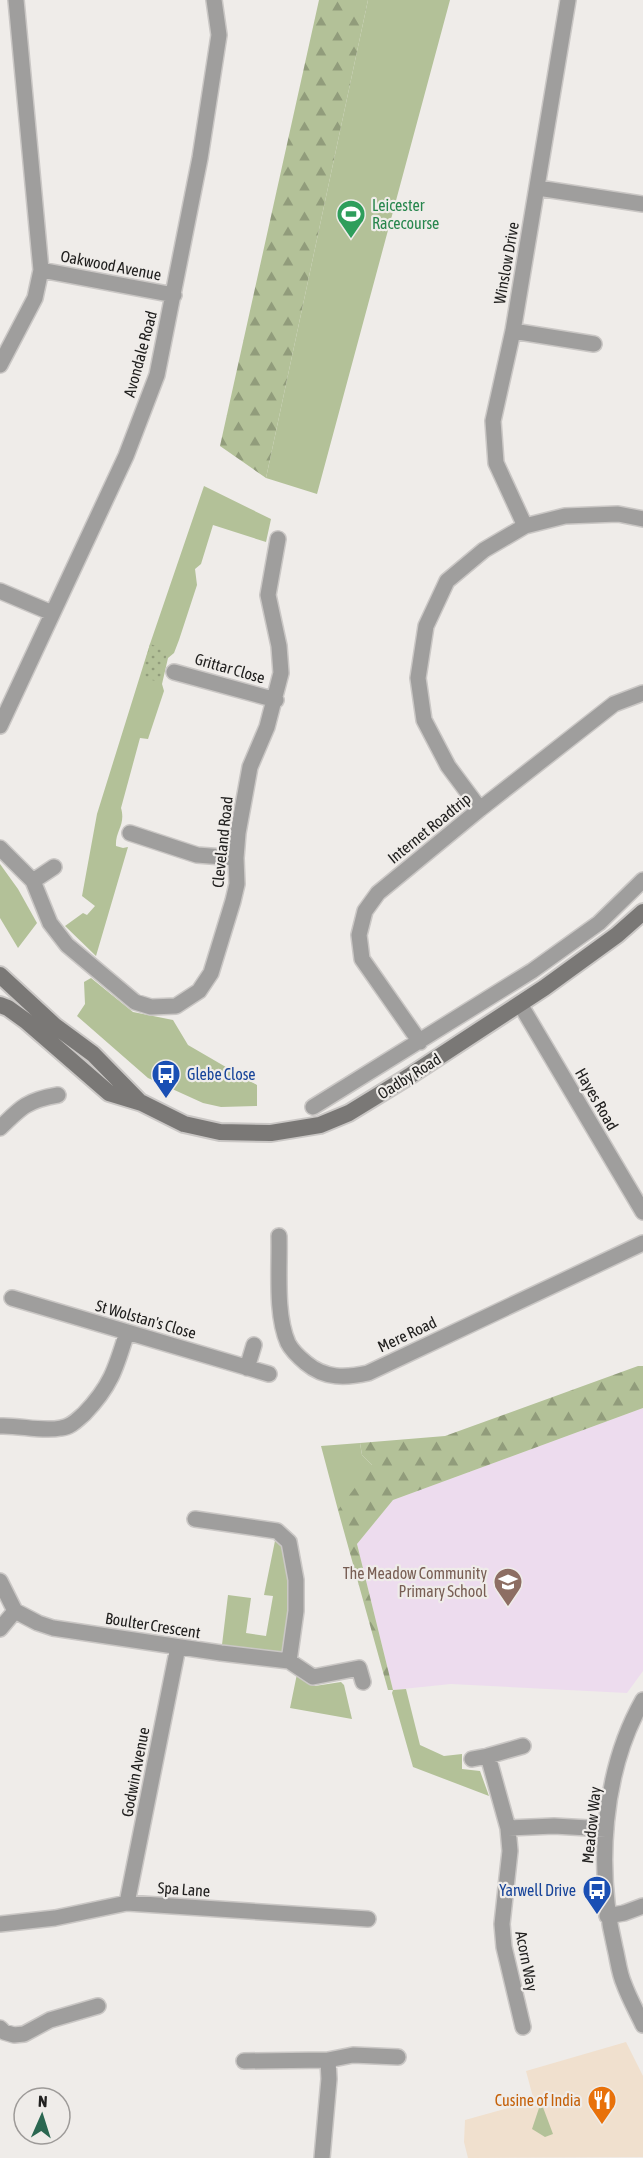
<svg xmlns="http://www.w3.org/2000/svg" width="643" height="2158" viewBox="0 0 643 2158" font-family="'Asap Condensed',sans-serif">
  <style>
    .commercial { fill: #f0e0ce }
    .education { fill: #eddcee }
    .grass { fill: #b3c198 }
    .forest { fill: url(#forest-firs) }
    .park { fill: url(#park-dots) }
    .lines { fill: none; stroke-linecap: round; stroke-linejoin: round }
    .minor-casing { stroke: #cac7c5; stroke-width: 18 }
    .secondary-casing { stroke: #cac7c5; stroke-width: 20 }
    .minor { stroke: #9f9e9d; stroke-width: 15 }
    .secondary { stroke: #7a7876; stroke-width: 16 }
    .labels { text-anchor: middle; stroke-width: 4.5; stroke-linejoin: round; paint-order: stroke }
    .leisure-label { font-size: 16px; fill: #27864d; stroke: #efece9; text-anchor: start }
    .street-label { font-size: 16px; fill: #21201f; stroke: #efece9 }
    .transit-label { font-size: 16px; fill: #164399; stroke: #efece9; text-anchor: start }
    .education-label { font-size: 16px; fill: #785e54; stroke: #efece9; text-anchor: end }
    .food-label { font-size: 16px; fill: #c56008; stroke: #efece9; text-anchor: end }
  </style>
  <defs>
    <pattern id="forest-firs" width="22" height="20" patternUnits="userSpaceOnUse" patternTransform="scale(1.5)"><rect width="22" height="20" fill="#b3c198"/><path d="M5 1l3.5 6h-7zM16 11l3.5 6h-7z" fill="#919c7b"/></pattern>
    <pattern id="park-dots" width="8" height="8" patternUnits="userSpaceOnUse" patternTransform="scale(1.5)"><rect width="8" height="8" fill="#b3c198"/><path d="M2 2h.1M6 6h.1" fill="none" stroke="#919c7b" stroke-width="1.8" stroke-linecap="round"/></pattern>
  </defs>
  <rect width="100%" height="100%" fill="#efece9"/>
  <!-- commercial -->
  <path class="commercial" d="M626 2042 643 2076V2157L468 2158 464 2142 465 2120 534 2101 526 2071Z"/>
  <!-- education -->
  <path class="education" d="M643 1408V1671L627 1693 451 1684 393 1690 357 1544 393 1500Z"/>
  <!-- grass -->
  <path class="grass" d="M368 0H450L317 494 266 478Z
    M204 486 271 519 266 542 213 525 201 564 195 569 197 585 179 640 174 653 168 658 162 684 164 691 148 739 140 738 121 808C126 825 115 831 116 846L123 848 128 847 96 956 65 926 83 913 87 915 95 906 82 896 97 814 150 644Z
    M0 864 18 889 37 923 18 948 0 918Z
    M91 978 133 1012 173 1020 188 1045 257 1085V1106L221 1107 203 1103 148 1078 77 1016 85 1004 84 982Z
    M360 1443 362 1455 372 1465 373 1481 338 1510 321 1446Z
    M277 1531 289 1542V1661L221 1653 228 1595 251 1598 246 1633 266 1636 273 1596 264 1595Z
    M297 1674 315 1686 341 1682 344 1685 352 1719 290 1708Z
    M406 1689 420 1745 444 1756 462 1754V1769L480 1771 489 1796 413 1767 392 1693 393 1690Z
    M541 2102 553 2134 545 2137 532 2129Z"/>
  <!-- forest -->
  <path class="forest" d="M319 0H368L266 478 220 446Z
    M638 1366H643V1408L393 1500 357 1544 393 1690H388L338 1510 372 1465 362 1455 360 1443 445 1436Z"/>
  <!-- park -->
  <path class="park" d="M150 644 168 650 159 682 141 677Z"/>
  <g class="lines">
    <!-- minor casing -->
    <g class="minor-casing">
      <path id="minor" d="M538 188 643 204
        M41 270 174 295
        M513 331 594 344
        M0 365 35 298 41 270 16 0
        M525 526 496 463 493 421 513 331 568 0
        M0 591 52 613
        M174 672 276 700
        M0 726 126 456 157 375 200 158 219 35 214 0
        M480 809 448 766 424 720 418 678 426 626 447 581 484 550 525 526 565 516 618 514 643 519
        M130 833 197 855 236 858
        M0 848 33 881 50 923 67 945 135 1002 151 1007 176 1006 199 991 211 973 233 901 237 884 236 858 238 833 250 767 267 727 281 673 279 646 268 595 278 539
        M33 881 54 867
        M520 1004 643 1212
        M420 1042 362 959 359 935 365 911 378 893 480 809 614 704 643 693
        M313 1107 532 971 599 923 643 880
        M0 1128C21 1107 28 1100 58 1095
        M279 1236C280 1267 275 1314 288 1343 292 1351 300 1358 306 1363 325 1379 346 1378 368 1373L643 1243
        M12 1298 269 1374
        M247 1368 254 1345
        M0 1426C20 1425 41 1432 61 1428 71 1427 77 1420 84 1414 111 1386 116 1368 127 1332
        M195 1519 277 1531 289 1542 296 1580V1611L289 1661 313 1677 359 1668 363 1682
        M0 1581 15 1611 38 1623 53 1628 221 1653 289 1661
        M0 1629 15 1611
        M643 1700C602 1772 596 1869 615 1948 618 1960 619 1973 624 1984 629 1998 637 2012 643 2025
        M472 1759 488 1756
        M508 1828 554 1826 606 1829
        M127 1903 178 1647
        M607 1916 624 1913 643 1906
        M0 1924 55 1918 127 1903 368 1919
        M523 2027 504 1947 502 1924 510 1851 508 1828 488 1756 523 1746
        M0 2028 4 2032 14 2035 24 2034 50 2020 98 2006
        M244 2061 328 2060 353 2055 398 2057
        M322 2158 329 2079 328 2060"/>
    </g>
    <!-- secondary casing -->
    <g class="secondary-casing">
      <path id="secondary" d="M0 975 55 1026 93 1054 139 1101
        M0 1005 8 1008 26 1021 109 1093 142 1103 184 1124 220 1132 271 1133 320 1125 349 1113 411 1075 544 988 617 935 643 912"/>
    </g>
    <!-- minor -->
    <use href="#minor" class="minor"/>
    <!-- secondary -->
    <use href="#secondary" class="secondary"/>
  </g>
  <!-- icons -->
  <defs>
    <g id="stadium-pin" transform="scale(1.5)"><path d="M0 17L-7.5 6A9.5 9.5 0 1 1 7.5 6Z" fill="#2e9e5b" stroke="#efece9"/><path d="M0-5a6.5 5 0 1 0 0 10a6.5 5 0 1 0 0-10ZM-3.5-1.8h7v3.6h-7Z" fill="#fff"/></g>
    <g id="bus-pin" transform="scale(1.5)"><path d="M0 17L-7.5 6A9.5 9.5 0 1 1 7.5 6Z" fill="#1a4fb4" stroke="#efece9"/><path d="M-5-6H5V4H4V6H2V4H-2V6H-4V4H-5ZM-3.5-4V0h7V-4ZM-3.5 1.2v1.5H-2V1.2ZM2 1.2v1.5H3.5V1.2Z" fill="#fff"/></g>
    <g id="school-pin" transform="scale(1.5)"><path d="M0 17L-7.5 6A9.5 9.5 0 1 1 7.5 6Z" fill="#8d6e63" stroke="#efece9"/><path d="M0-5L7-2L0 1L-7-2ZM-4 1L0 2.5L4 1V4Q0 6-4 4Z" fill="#fff"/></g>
    <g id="restaurant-pin" transform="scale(1.5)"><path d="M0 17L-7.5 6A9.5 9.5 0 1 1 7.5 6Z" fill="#e8710a" stroke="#efece9"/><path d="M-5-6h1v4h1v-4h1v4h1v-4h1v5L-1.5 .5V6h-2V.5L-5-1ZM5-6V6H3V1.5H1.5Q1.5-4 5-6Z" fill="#fff"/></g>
  </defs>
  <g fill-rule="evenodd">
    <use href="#stadium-pin" x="351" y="214"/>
    <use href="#bus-pin" x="166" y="1074"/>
    <use href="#school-pin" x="508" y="1582"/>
    <use href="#bus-pin" x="597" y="1890"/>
    <use href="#restaurant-pin" x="602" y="2100"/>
  </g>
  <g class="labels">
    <!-- leisure labels -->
    <g class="leisure-label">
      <text x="372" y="211">Leicester<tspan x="372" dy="18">Racecourse</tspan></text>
    </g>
    <!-- street labels -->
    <g class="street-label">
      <text transform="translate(506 263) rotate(-80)" y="6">Winslow Drive</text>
      <text transform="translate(111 265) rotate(11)" y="6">Oakwood Avenue</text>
      <text transform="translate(140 354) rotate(-75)" y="6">Avondale Road</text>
      <text transform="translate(230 668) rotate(16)" y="6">Grittar Close</text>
      <text transform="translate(429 828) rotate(-39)" y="6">Internet Roadtrip</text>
      <text transform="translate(222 842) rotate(-84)" y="6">Cleveland Road</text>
      <text transform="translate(409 1076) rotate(-32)" y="6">Oadby Road</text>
      <text transform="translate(597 1099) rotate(60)" y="6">Hayes Road</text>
      <text transform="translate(146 1319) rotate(16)" y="6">St Wolstan's Close</text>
      <text transform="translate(407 1334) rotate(-25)" y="6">Mere Road</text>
      <text transform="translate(153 1625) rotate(9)" y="6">Boulter Crescent</text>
      <text transform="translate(135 1772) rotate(-79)" y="6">Godwin Avenue</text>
      <text transform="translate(591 1825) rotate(-84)" y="6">Meadow Way</text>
      <text transform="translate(184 1889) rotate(4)" y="6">Spa Lane</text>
      <text transform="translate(527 1961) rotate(79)" y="6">Acorn Way</text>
    </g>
    <!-- transit labels -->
    <g class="transit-label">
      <text x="187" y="1080">Glebe Close</text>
      <text x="576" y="1896" text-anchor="end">Yarwell Drive</text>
    </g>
    <!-- education labels -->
    <g class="education-label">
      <text x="487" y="1579">The Meadow Community<tspan x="487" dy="18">Primary School</tspan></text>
    </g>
    <!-- food labels -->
    <g class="food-label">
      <text x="581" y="2106">Cusine of India</text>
    </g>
  </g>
  <!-- north arrow -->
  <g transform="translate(42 2116) rotate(3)"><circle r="28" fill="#efece9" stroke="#9d9a98" stroke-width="1.5"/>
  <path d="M0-4.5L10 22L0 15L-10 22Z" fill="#2b6751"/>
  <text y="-9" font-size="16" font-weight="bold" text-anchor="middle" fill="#21201f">N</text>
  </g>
</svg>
